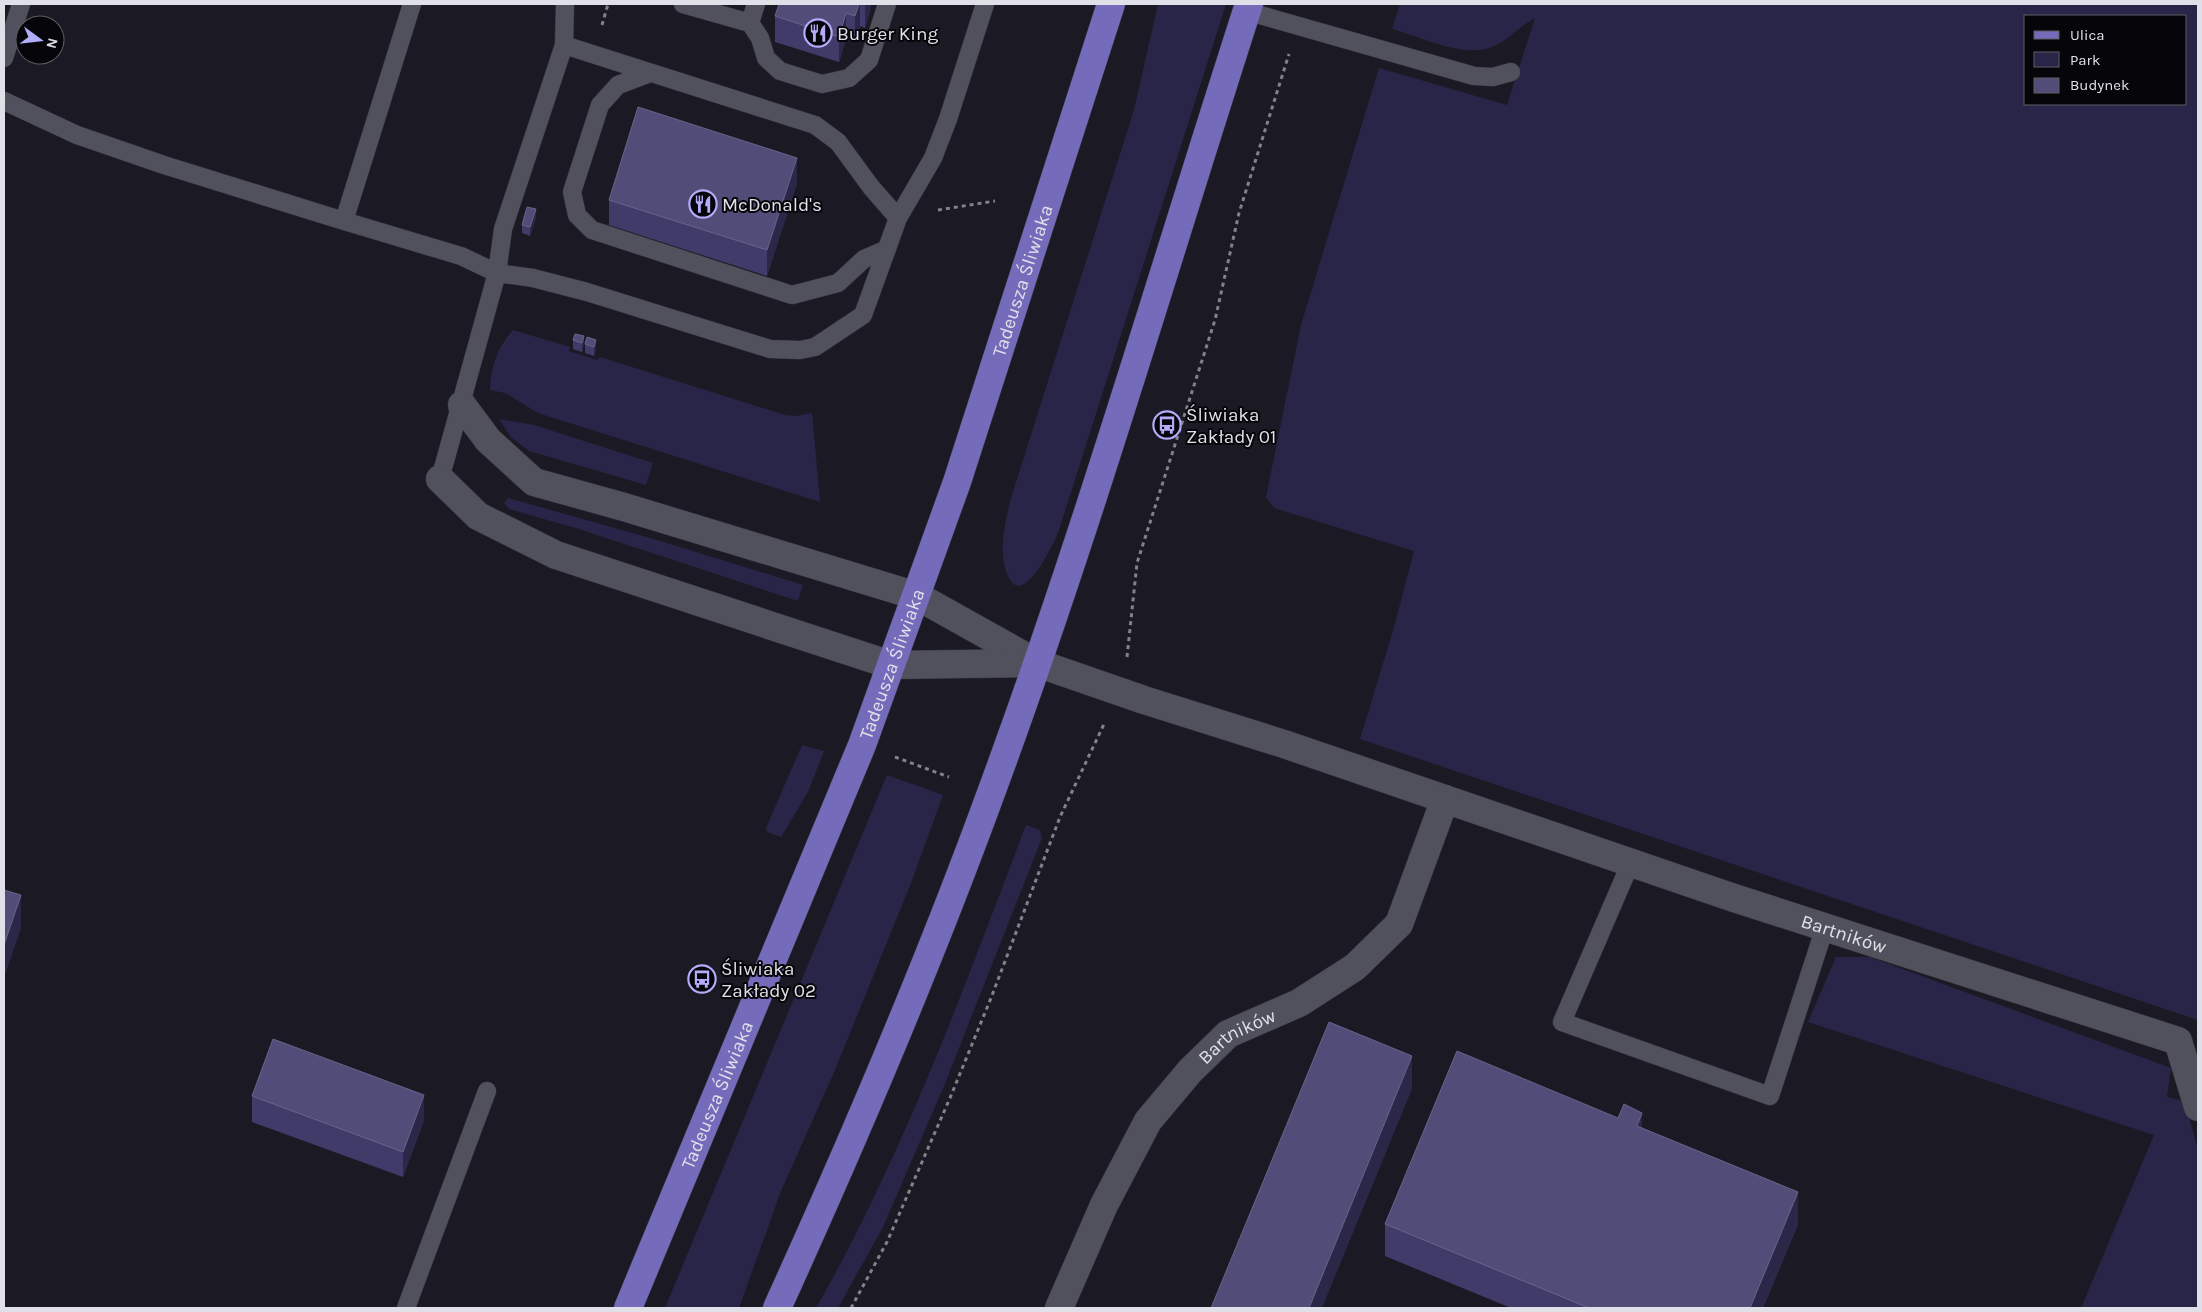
<svg xmlns="http://www.w3.org/2000/svg" width="2202" height="1312" viewBox="0 0 2202 1312" font-family="Karla,sans-serif">
  <style>
    .green { fill: #292548; fill-rule: evenodd }
    .lines { fill: none; stroke-linecap: round; stroke-linejoin: round }
    .lane-casing { stroke: #36353d; stroke-width: 19 }
    .street-casing { stroke: #36353d; stroke-width: 29 }
    .primary-casing { stroke: #36353d; stroke-width: 29 }
    .path { stroke: #82828b; stroke-width: 3; stroke-dasharray: 4 4; stroke-linecap: butt }
    .lane { stroke: #51515d; stroke-width: 18 }
    .street { stroke: #51515d; stroke-width: 28 }
    .primary { stroke: #746bbb; stroke-width: 28 }
    .wall { fill: #413b6a }
    .shaded-wall { fill: #2b2749 }
    .building { fill: #524d78; stroke: #68648a }
    .labels { text-anchor: middle; stroke-width: 4; stroke-linejoin: round; paint-order: stroke }
    .poi-label { font-size: 19px; fill: #e0e0e8; stroke: #06060a; text-anchor: start }
    .street-label { font-size: 19px; fill: #e0e0e8; stroke: #06060a }
  </style>
  <rect width="100%" height="100%" fill="#1b1a24"/>
  <!-- green -->
  <path class="green" d="M1158 4H1226L1059 530C1055 541 1024 608 1009 578 997 555 1005 522 1011 498L1134 110Z
    M1400 4H2198V1020L1360 739 1393 631 1414 551 1274 508 1266 497 1301 325 1379 68 1507 105 1535 18C1519 26 1505 45 1486 49 1456 55 1421 37 1392 29ZM2026 16H2186V104H2026Z
    M513 330 570 347 569 351 597 360 600 357 785 415 796 416 812 413 820 502 538 413 505 393 490 390C491 366 497 348 513 330Z
    M499 419 534 425 653 463 646 485 529 451 511 437Z
    M508 498 657 540 803 585 798 601 579 529 509 509 504 503Z
    M802 745 824 751 808 792 781 837 767 832 766 828Z
    M887 775 943 795 911 883 835 1070 781 1191 739 1308H665Z
    M1026 825 1040 830 1042 838 944 1086 883 1227 838 1308H816C903 1156 964 988 1026 825Z
    M1836 957H1870L2171 1068 2167 1097 2184 1101 2198 1149V1308H2081L2154 1135 1808 1022Z"/>
  <g class="lines">
    <!-- lane casing -->
    <g class="lane-casing">
      <path id="lane" d="M683 4 750 23 760 38 766 58 780 71 822 84 849 78 869 60 887 4
        M1246 11 1474 76 1493 77 1511 72
        M750 23 756 4
        M4 58 21 4
        M650 73 618 85 600 105 572 192 577 215 592 230 792 295 838 283 864 259 887 249
        M4 101 77 135 164 165 344 221 412 4
        M898 218 933 158 948 119 985 4
        M344 221 461 256 497 273 533 278 587 292 770 349 800 350 815 347 863 315 898 218 871 187 838 142 815 125 564 45
        M440 479 497 273 503 229 564 45 565 4
        M1631 862 1562 1022 1770 1096 1825 927
        M406 1308 487 1091"/>
    </g>
    <!-- street casing -->
    <g class="street-casing">
      <g id="street">
        <path id="s1" d="M462 405 488 440 534 482 624 507 917 596 1037 663 1144 700 1284 744 1731 897 2178 1041 2198 1107"/>
        <path d="M440 479 478 516 556 555 891 665 1036 663"/>
        <path id="s2" d="M1059 1308 1104 1205 1148 1121 1190 1071 1228 1034 1299 1003 1355 967 1399 924 1445 799"/>
      </g>
    </g>
    <!-- primary casing -->
    <g class="primary-casing">
      <g id="primary">
        <path id="s3" d="M628 1308 862 745 957 482 1111 4"/>
        <path d="M777 1308C854 1139 927 968 991 793 1087 533 1164 267 1249 4"/>
      </g>
    </g>
    <!-- path -->
    <path class="path" d="M602 25 608 4
      M938 210 995 201
      M1127 657 1137 563 1215 320 1239 213 1289 54
      M895 757 949 777
      M851 1308 887 1242 950 1098 991 998 1060 817 1105 722"/>
    <!-- lane -->
    <use href="#lane" class="lane"/>
    <!-- street -->
    <use href="#street" class="street"/>
    <!-- primary -->
    <use href="#primary" class="primary"/>
  </g>
  <!-- wall -->
  <path class="wall" d="M779 4H871V7L865 28 860 26 855 42 846 39 839 62 775 42V16Z
    M797 183 767 276 609 225V200Z
    M536 218 530 236 522 233V225Z
    M575 334 584 345 582 352 573 349V340Z
    M587 337 596 349 594 356 585 353V344Z
    M252 1096 424 1120 403 1177 252 1122Z
    M1642 1128 1798 1224 1763 1308H1511L1385 1256V1224Z"/>
  <!-- shaded-wall -->
  <path class="shaded-wall" d="M859 4H860V26L855 42V16Z
    M865 4H871V7L865 28Z
    M846 13V39L839 62V37Z
    M797 158V183L767 276V250Z
    M536 209V218L530 236V227Z
    M584 336V345L582 352V343Z
    M596 340V349L594 356V347Z
    M21 895V928L4 978V945Z
    M1412 1056V1089L1322 1308H1309Z
    M424 1095V1120L403 1177V1152Z
    M1642 1113V1145L1637 1126Z
    M1798 1192V1224L1763 1308H1750Z"/>
  <!-- building -->
  <path class="building" d="M779 4H859L855 16 846 13 839 37 775 16Z
    M638 107 797 158 767 250 609 200Z
    M527 207 536 209 530 227 522 225Z
    M575 334 584 336 582 343 573 340Z
    M587 337 596 340 594 347 585 344Z
    M4 890 21 895 4 945Z
    M1329 1022 1412 1056 1309 1308H1211Z
    M273 1039 424 1095 403 1152 252 1096Z
    M1457 1051 1618 1118 1624 1104 1642 1113 1637 1126 1798 1192 1750 1308H1589L1385 1224Z"/>
  <!-- icons -->
  <defs>
    <g id="restaurant-ring" transform="scale(1.4375)"><circle r="9.5" fill="#06060a" stroke="#b1adfa" stroke-width="1.5"/><path d="M-5-6h1v4h1v-4h1v4h1v-4h1v5L-1.5 .5V6h-2V.5L-5-1ZM5-6V6H3V1.5H1.5Q1.5-4 5-6Z" fill="#b1adfa"/></g>
    <g id="bus-ring" transform="scale(1.4375)"><circle r="9.5" fill="#06060a" stroke="#b1adfa" stroke-width="1.5"/><path d="M-5-6H5V4H4V6H2V4H-2V6H-4V4H-5ZM-3.5-4V0h7V-4ZM-3.5 1.2v1.5H-2V1.2ZM2 1.2v1.5H3.5V1.2Z" fill="#b1adfa"/></g>
  </defs>
  <g fill-rule="evenodd">
    <use href="#restaurant-ring" x="818" y="33"/>
    <use href="#restaurant-ring" x="703" y="204"/>
    <use href="#bus-ring" x="1167" y="425"/>
    <use href="#bus-ring" x="702" y="979"/>
  </g>
  <g class="labels">
    <!-- poi labels -->
    <g class="poi-label">
      <text x="837" y="40">Burger King</text>
      <text x="722" y="211">McDonald's</text>
      <text x="1186" y="421">Śliwiaka<tspan x="1186" dy="22">Zakłady 01</tspan></text>
      <text x="721" y="975">Śliwiaka<tspan x="721" dy="22">Zakłady 02</tspan></text>
    </g>
    <!-- street labels -->
    <g class="street-label">
      <text dy="7" stroke="none"><textPath href="#s3" startOffset="1101">Tadeusza Śliwiaka</textPath></text>
      <text dy="7" stroke="none"><textPath href="#s3" startOffset="696">Tadeusza Śliwiaka</textPath></text>
      <text dy="7" stroke="none"><textPath href="#s1" startOffset="1494">Bartników</textPath></text>
      <text dy="7" stroke="none"><textPath href="#s2" startOffset="332">Bartników</textPath></text>
      <text dy="7" stroke="none"><textPath href="#s3" startOffset="231">Tadeusza Śliwiaka</textPath></text>
    </g>
  </g>
  <!-- border -->
  <rect width="2202" height="1312" fill="none" stroke="#e0e0e8" stroke-width="10"/>
  <!-- legend -->
  <rect x="2024" y="15" width="162" height="90" fill="#06060a" stroke="#5d5d63"/>
  <rect x="2034" y="31" width="25" height="8" fill="#746bbb" stroke="#5d5d63"/>
  <text x="2070" y="40" font-size="15" fill="#e0e0e8">Ulica</text>
  <rect x="2034" y="52" width="25" height="15" fill="#292548" stroke="#5d5d63"/>
  <text x="2070" y="65" font-size="15" fill="#e0e0e8">Park</text>
  <rect x="2034" y="78" width="25" height="15" fill="#524d78" stroke="#5d5d63"/>
  <text x="2070" y="90" font-size="15" fill="#e0e0e8">Budynek</text>
  <!-- north arrow -->
  <g transform="translate(40 40) rotate(105)"><circle r="24" fill="#06060a" stroke="#5d5d63"/>
  <path d="M0-4L9 19L0 12L-9 19Z" fill="#b1adfa"/>
  <text y="-8" font-size="14" font-weight="bold" text-anchor="middle" fill="#e0e0e8">N</text>
  </g>
</svg>
